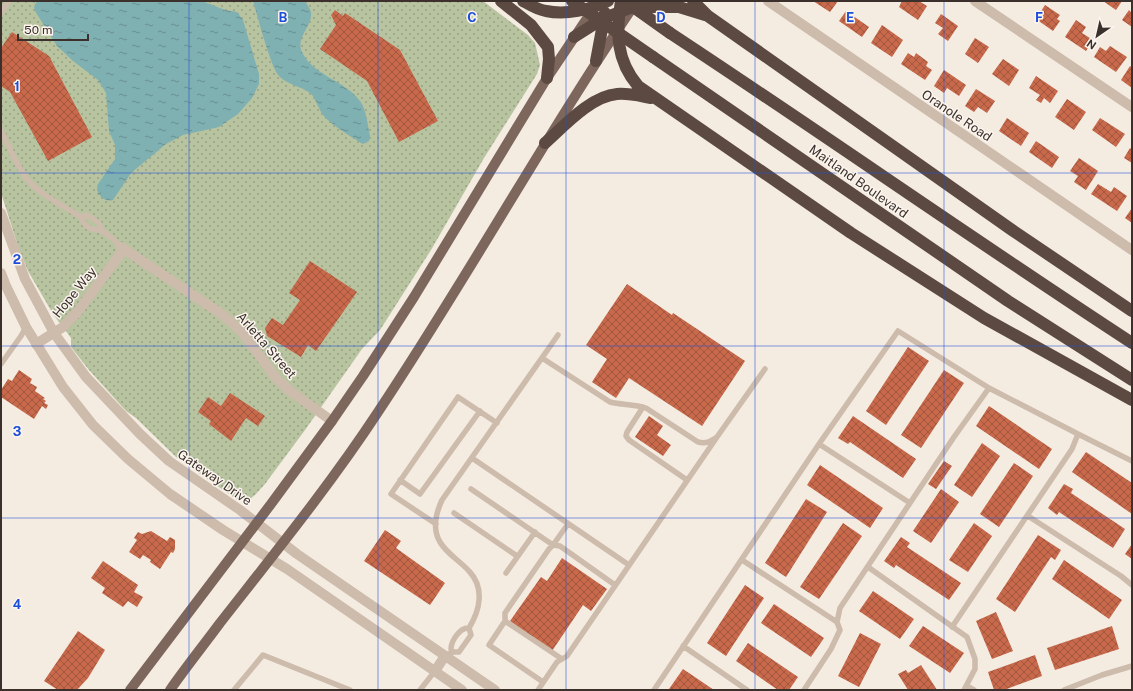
<svg xmlns="http://www.w3.org/2000/svg" width="1133" height="691" viewBox="0 0 1133 691" font-family="'Public Sans',sans-serif">
  <style>
    .grass { fill: url(#grass-dots) }
    .water { fill: url(#water-ripples) }
    .building { fill: url(#building-cross-hatch) }
    .lines { fill: none; stroke-linecap: round; stroke-linejoin: round }
    .service { stroke: #cdbbac; stroke-width: 5.5 }
    .minor { stroke: #cdbbac; stroke-width: 10 }
    .tertiary { stroke: #cdbbac; stroke-width: 10 }
    .primary { stroke: #7d675c; stroke-width: 10 }
    .motorway { stroke: #5c4a42; stroke-width: 12 }
    .motorway-bridge { stroke: #5c4a42; stroke-width: 12 }
    .grid { fill: none; stroke: #1d4ed8; stroke-width: 1; stroke-opacity: 0.55 }
    .labels { text-anchor: middle; stroke-width: 3; stroke-linejoin: round; paint-order: stroke }
    .street-label { font-size: 13px; fill: #3b302b; stroke: #fbf5ee }
    .grid-label { font-size: 13px; text-anchor: middle; font-weight: bold; fill: #1d4ed8; stroke: #fbf5ee; stroke-width: 3; stroke-linejoin: round; paint-order: stroke }
  </style>
  <defs>
    <pattern id="grass-dots" width="8" height="8" patternUnits="userSpaceOnUse"><rect width="8" height="8" fill="#b8c4a0"/><path d="M2 2h.1M6 6h.1" fill="none" stroke="#97a083" stroke-width="1.8" stroke-linecap="round"/></pattern>
    <pattern id="water-ripples" width="26" height="14" patternUnits="userSpaceOnUse"><rect width="26" height="14" fill="#7fb0b2"/><path d="M2 4q2-2 4 0t4 0M15 11q2-2 4 0t4 0" fill="none" stroke="#699091"/></pattern>
    <pattern id="building-cross-hatch" width="8" height="8" patternUnits="userSpaceOnUse"><rect width="8" height="8" fill="#c8694b"/><path d="M0 0l8 8M0 8l8-8" fill="none" stroke="#a4573f"/></pattern>
  </defs>
  <rect width="100%" height="100%" fill="#f4ebe1"/>
  <!-- grass -->
  <path class="grass" d="M1 1H483L528 35 535 43 540 65 537 74 484 158 431 250 380 330 362 349 305 430 265 484 255 495 250 499 243 500 236 499 176 457 136 418 126 411 89 370 71 347V338L53 314 28 271 19 249 1 193Z"/>
  <!-- water -->
  <path class="water" d="M37 1H202L225 10 237 12 243 20 259 74V84L252 98 238 114 219 127 183 135 166 144 131 173 113 200C105 202 100 197 97 190L98 184 115 159V145L109 131 106 93 98 80 73 61 57 46 35 11 34 7Z
    M253 1H305C307 5 310 8 311 12 313 27 295 37 302 52 312 75 346 81 360 101 366 108 368 127 370 136L369 141 363 144C352 137 331 125 323 115 319 110 315 97 311 94 302 86 287 85 279 76 271 68 257 15 253 1Z"/>
  <!-- building -->
  <path class="building" d="M813 1H838L830 12Z
    M902 1H919L927 6 918 20 899 7Z
    M1103 1H1122L1116 10Z
    M1045 5 1060 15 1057 19 1060 21 1053 31 1036 19Z
    M335 10 343 16 345 13 400 50 438 121 399 142 367 81 320 49 336 25 331 15Z
    M1129 10 1132 13V27L1122 20Z
    M846 11 869 27 862 37 839 21Z
    M941 14 958 26 948 41 938 34 943 28 935 23Z
    M1076 20 1086 27 1082 33 1093 40 1086 51 1065 37Z
    M882 25 903 40 892 57 871 43Z
    M12 32 49 56 92 137 48 161 10 92 1 86V48Z
    M975 38 989 47 978 63 965 54Z
    M1110 46 1127 57 1116 72 1094 57 1100 47 1106 51Z
    M908 53 914 57 916 53 928 62 926 66 932 70 925 80 901 64Z
    M1003 59 1019 70 1009 86 992 74Z
    M1130 66 1132 68V88L1121 80Z
    M944 70 966 85 959 96 947 88 944 93 934 86Z
    M1036 76 1058 91 1050 103 1044 98 1041 103 1036 100 1040 95 1029 88Z
    M976 89 995 101 987 113 978 107 974 112 965 106Z
    M1067 99 1086 112 1074 130 1055 117Z
    M1007 118 1029 133 1021 146 999 131Z
    M1100 118 1125 134 1116 147 1092 130Z
    M1036 141 1059 157 1052 168 1029 152Z
    M1130 148 1132 150V163L1124 158Z
    M1079 158 1098 171 1086 190 1074 182 1078 176 1070 171Z
    M1098 184 1111 192 1114 187 1127 196 1117 211 1091 194Z
    M1132 208V223L1125 218Z
    M310 261 357 292 316 351 308 345 301 357 267 336 265 328 272 318 283 325 300 300 289 293Z
    M627 284 672 315 673 313 745 361 702 426 629 378 616 398 592 382 607 359 586 345Z
    M908 347 929 361 886 425 866 411Z
    M19 370 32 379 30 383 37 387 35 391 45 398 43 399 46 401 44 403 48 405 46 409 42 406 34 419 1 397V390L8 379 12 381Z
    M944 370 964 383 921 448 901 435Z
    M230 393 265 416 258 426 246 418 231 441 209 424 211 421 198 412 208 397 221 406Z
    M989 406 1052 449 1039 469 976 426Z
    M649 416 663 426 657 435 671 445 663 456 635 437Z
    M853 416 916 459 903 478 850 442 848 444 838 438Z
    M982 443 1000 456 972 497 954 485Z
    M1086 452 1132 483V514L1072 472Z
    M944 461 952 466 936 489 928 484Z
    M1014 463 1033 476 999 527 980 514Z
    M820 465 883 508 870 528 807 485Z
    M1064 484 1073 489 1071 493 1125 529 1113 548 1059 512 1057 515 1048 508Z
    M941 489 959 502 931 543 913 531Z
    M806 499 827 512 786 577 765 563Z
    M843 523 862 536 819 599 800 587Z
    M974 523 992 536 968 572 949 560Z
    M385 530 401 541 396 548 445 583 430 605 364 561Z
    M151 531 167 541 170 537 175 540V549L173 553 171 552 160 569 150 562 151 560 143 555 140 559 129 552 137 540 134 538 138 532 142 534Z
    M1038 535 1061 550 1055 560 1051 557 1015 612 996 599Z
    M901 537 910 543 907 547 961 583 949 600 896 565 894 568 884 561Z
    M1132 544V559L1125 554Z
    M562 558 607 589 591 611 583 605 552 651 510 621 541 577 547 581Z
    M1064 560 1122 600 1109 619 1052 579Z
    M103 561 138 585 134 592 143 597 137 607 128 601 123 607 102 593 105 588 91 578Z
    M745 585 764 598 726 656 707 643Z
    M873 591 914 619 900 639 859 611Z
    M774 604 824 638 811 657 761 623Z
    M996 612 1013 651 992 659 976 621Z
    M923 626 964 653 950 673 909 646Z
    M1112 626 1119 649 1055 670 1047 648Z
    M78 631 105 650 88 678 77 690H58L44 681Z
    M860 633 881 644 859 687 838 676Z
    M748 643 798 677 789 690H778L736 661Z
    M1035 655 1042 676 1004 690H994L988 672Z
    M921 665 937 690H908L898 674 906 670 908 673Z
    M683 669 714 690H671L669 689Z"/>
  <g class="lines">
    <!-- service -->
    <path class="service" d="M1 13 9 1
      M1 130C9 146 16 165 27 179 40 195 64 206 81 217
      M101 230 99 223 87 215 81 217C84 226 90 231 101 230L113 239 121 247
      M542 358 610 402C622 405 634 404 646 408L698 442C706 444 710 442 717 437L765 369
      M1 364 21 336 26 327
      M643 407 627 432 626 436 629 440 687 480
      M1078 434 1132 461
      M819 444 910 503
      M472 458 629 565
      M400 480 420 494 480 411
      M471 489 553 545 568 524
      M454 513 517 556
      M1028 516 1121 576 1132 585
      M436 524 391 494 458 397 497 423
      M742 560 837 622
      M868 567 967 637 975 659V669L964 690
      M506 573 535 532
      M505 621V613L549 549 553 545 560 546 615 585
      M683 646 747 690
      M453 652 451 649C451 641 460 627 469 628
      M445 656 453 652H459L471 635 469 628C480 610 485 588 469 571 460 561 447 554 440 542 432 529 436 513 442 500L558 335
      M543 682 489 645 505 621 562 659
      M967 686 974 690
      M234 690 263 655 350 690
      M420 690 435 671
      M538 690 557 662 567 656 717 437
      M654 690 819 444 898 331 989 388 1078 434 1072 449 952 627
      M804 690 831 649 840 630 837 622 840 608 954 437 989 388
      M1064 690 1102 675 1132 666"/>
    <!-- minor -->
    <path class="minor" d="M768 1 1132 250
      M975 1 1132 107
      M121 247 223 315 242 332 276 378 290 391 332 421
      M36 344 63 327 68 322 79 310 124 249
      M435 671 445 656"/>
    <!-- tertiary -->
    <path class="tertiary" d="M1 213 25 279 54 333 86 377 140 434 169 461 240 510 297 554 495 690
      M1 273 6 286 26 327 63 387 93 425 128 459 170 494 223 530 287 569 462 690"/>
    <!-- primary -->
    <path class="primary" d="M130 690 271 504 332 421 363 376 414 297 547 78 594 8
      M170 690C186 667 203 646 220 623 274 554 330 485 378 412 468 277 546 135 637 1"/>
    <!-- motorway -->
    <path class="motorway" d="M501 1 531 25 548 47 549 59 547 78
      M523 1C530 5 538 10 546 11 566 15 590 10 608 1
      M621 1C616 33 616 60 638 86L851 233 984 318 1132 400
      M693 1 708 16 1012 230 1132 311
      M670 33C825 135 977 242 1132 343
      M574 37 604 18 633 7H679L705 15
      M653 57 1008 301 1132 380
      M596 61 605 13
      M545 143C564 126 591 96 617 94 629 93 640 96 651 98"/>
    <!-- motorway-bridge -->
    <path class="motorway-bridge" d="M572 1 653 57
      M625 1 670 33"/>
  </g>
  <!-- grid -->
  <path class="grid" d="M189 1V690M378 1V690M566 1V690M755 1V690M944 1V690M1 173H1132M1 346H1132M1 518H1132"/>
  <g class="labels">
    <!-- street labels -->
    <g class="street-label">
      <text transform="translate(957 115) rotate(34)" y="5">Oranole Road</text>
      <text transform="translate(859 181) rotate(35)" y="5">Maitland Boulevard</text>
      <text transform="translate(74 292) rotate(-51)" y="5">Hope Way</text>
      <text transform="translate(267 345) rotate(49)" y="5">Arletta Street</text>
      <text transform="translate(215 477) rotate(35)" y="5">Gateway Drive</text>
    </g>
  </g>
  <g class="grid-label">
    <text x="283" y="22">B</text>
    <text x="472" y="22">C</text>
    <text x="661" y="22">D</text>
    <text x="850" y="22">E</text>
    <text x="1039" y="22">F</text>
    <text x="17" y="91">1</text>
    <text x="17" y="264">2</text>
    <text x="17" y="436">3</text>
    <text x="17" y="609">4</text>
  </g>
  <!-- border -->
  <rect width="1133" height="691" fill="none" stroke="#3b302b" stroke-width="4"/>
  <!-- north arrow -->
  <g transform="translate(1097 36) rotate(214)" stroke="#fbf5ee" stroke-width="3" paint-order="stroke">
  <path d="M0-3L7 15L0 10L-7 15Z" fill="#3b302b"/>
  <text y="-6" font-size="11" font-weight="bold" text-anchor="middle" fill="#3b302b">N</text>
  </g>
  <!-- scale -->
  <path d="M18 34v6h70v-6" fill="none" stroke="#3b302b" stroke-width="2"/>
  <text x="24" y="34" font-size="12" fill="#3b302b" stroke="#fbf5ee" stroke-width="3" paint-order="stroke">50 m</text>
</svg>
